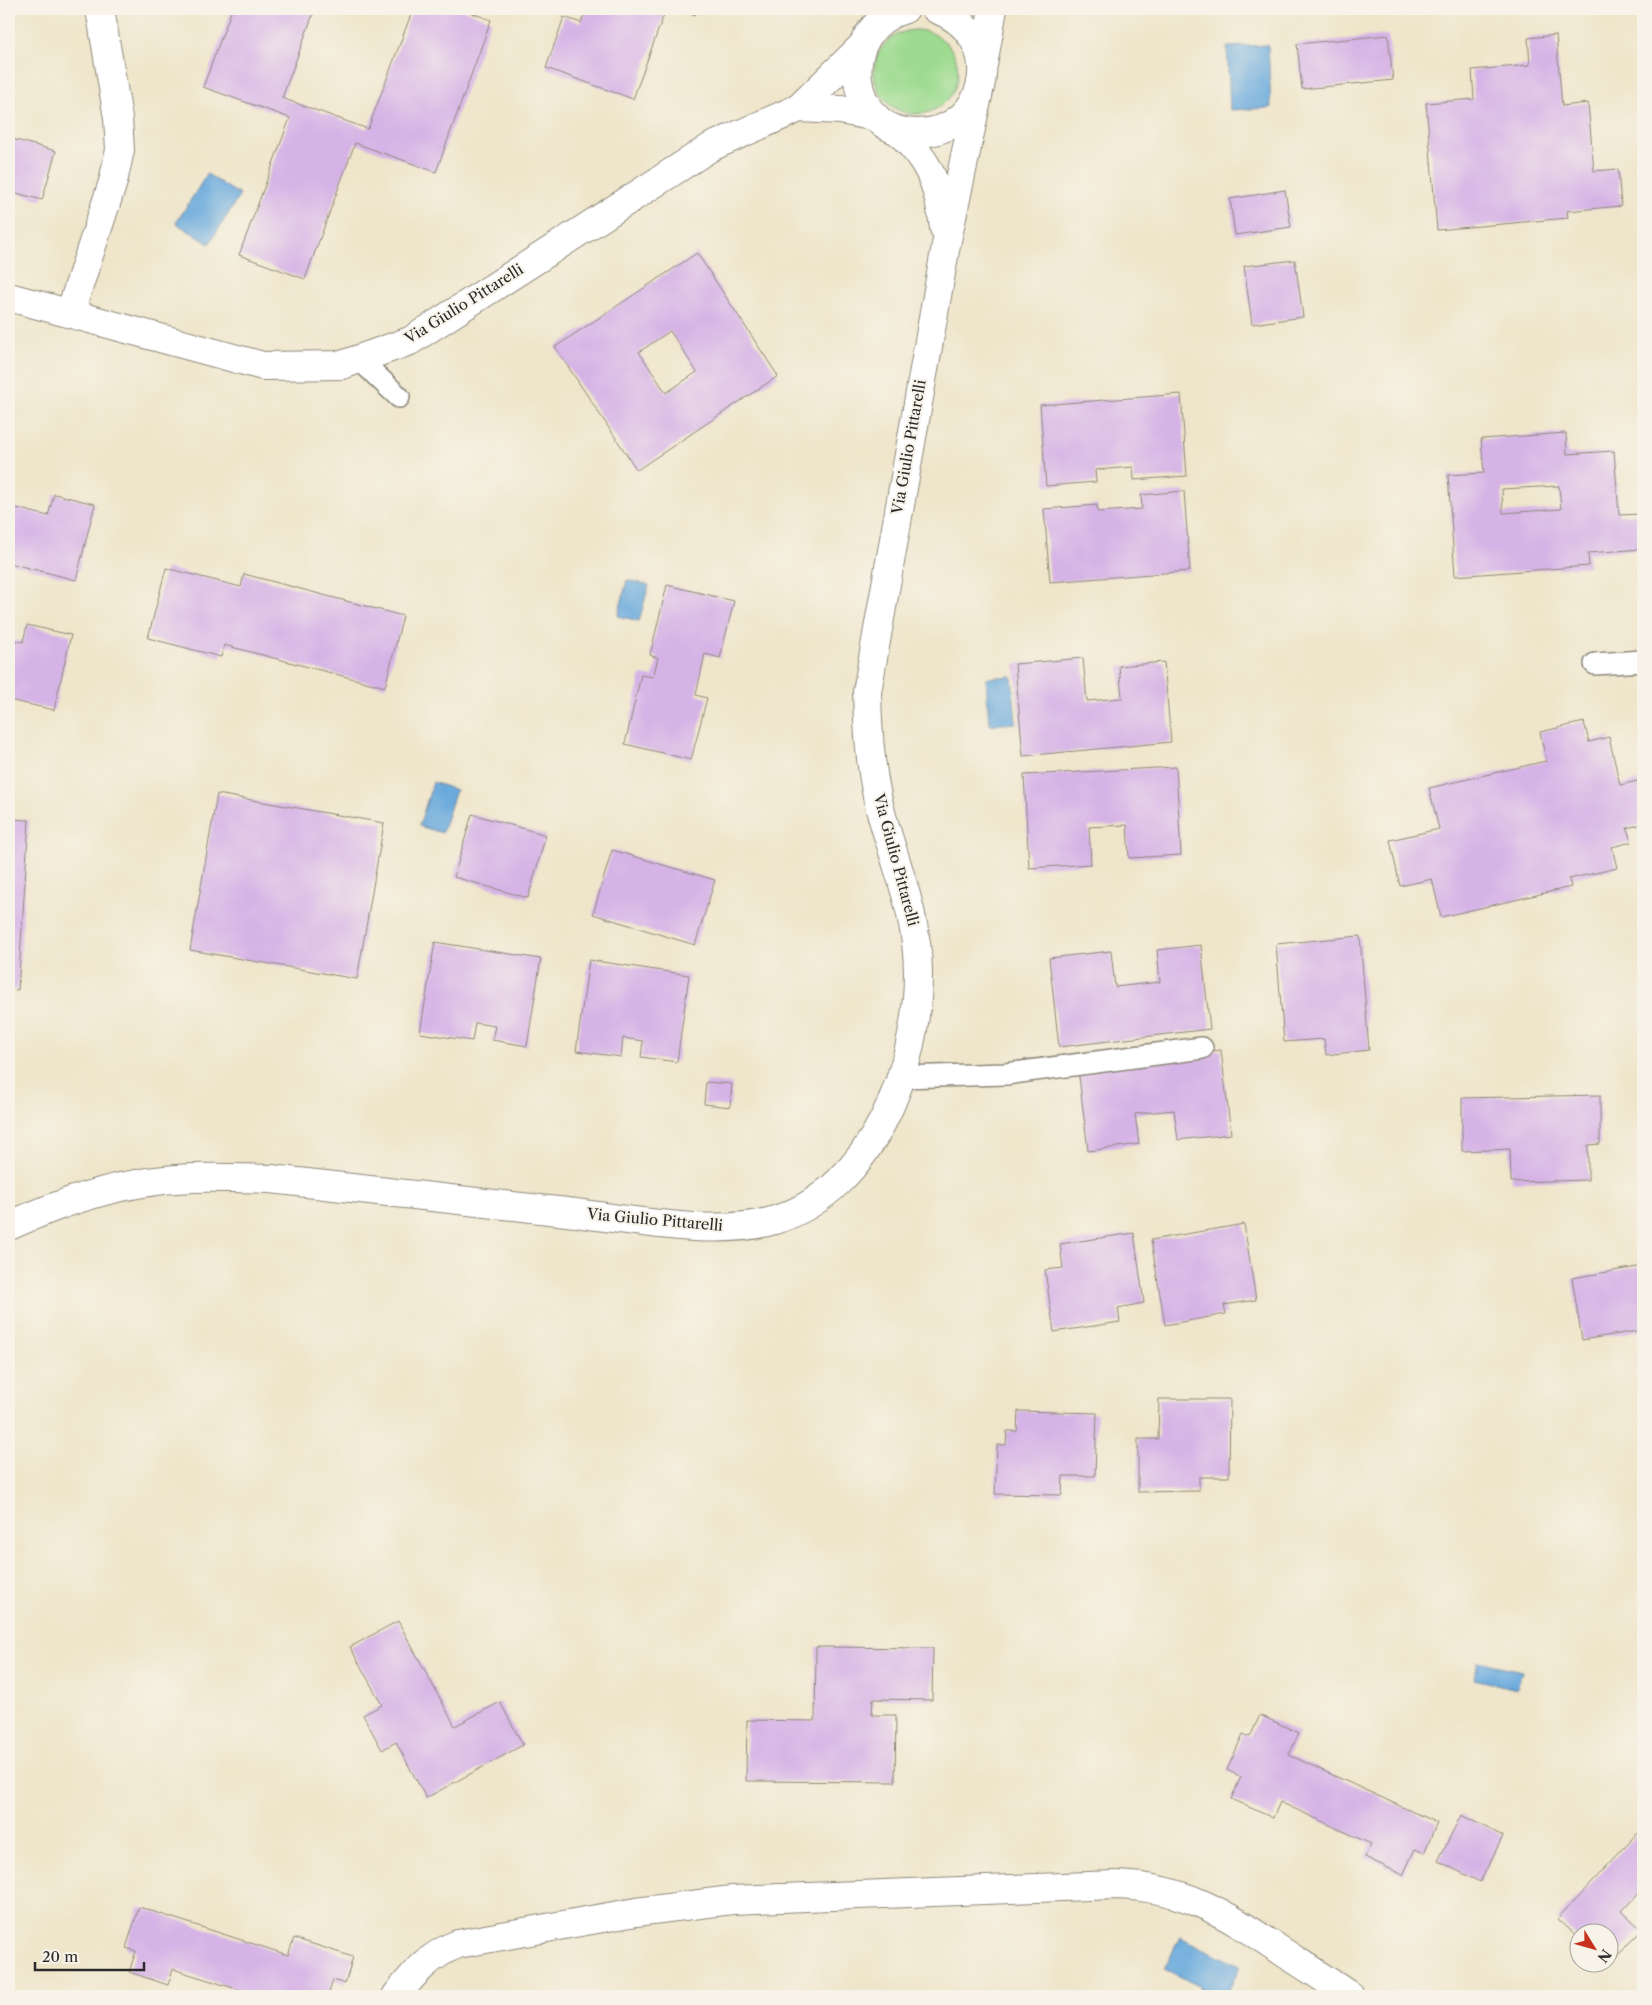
<svg xmlns="http://www.w3.org/2000/svg" width="1652" height="2005" viewBox="0 0 1652 2005" font-family="'Libre Caslon Text',serif">
  <style>
    .green { fill: #9edb90; stroke: #64835e }
    .water { fill: #68a9dc; stroke: #4a6a84 }
    .building { fill: #d6b3e6; fill-rule: evenodd }
    .lines { fill: none; stroke-linecap: round; stroke-linejoin: round }
    .lane-casing { stroke: #8d887a; stroke-width: 24 }
    .street-casing { stroke: #8d887a; stroke-width: 30 }
    .lane { stroke: #fff; stroke-width: 21 }
    .street { stroke: #fff; stroke-width: 28 }
    .labels { text-anchor: middle; stroke-width: 4; stroke-linejoin: round; paint-order: stroke }
    .street-label { font-size: 15px; fill: #2b2b2b; stroke: #f7f3e8 }
  </style>
  <rect width="100%" height="100%" fill="#f7f3e8"/>
  <filter id="ink" filterUnits="userSpaceOnUse"><feTurbulence type="fractalNoise" baseFrequency=".02" numOctaves="2"/><feDisplacementMap in="SourceGraphic" scale="10" xChannelSelector="R" yChannelSelector="G"/><feConvolveMatrix kernelMatrix="1 2 1 2 8 2 1 2 1" color-interpolation-filters="sRGB"/></filter>
  <filter id="wash" filterUnits="userSpaceOnUse"><feTurbulence type="fractalNoise" baseFrequency=".0096" numOctaves="4" result="noise"/><feDisplacementMap in="SourceGraphic" scale="20" xChannelSelector="R" yChannelSelector="G"/><feGaussianBlur stdDeviation="1.12" result="paint"/><feColorMatrix in="noise" values="0 0 0 0 0 0 0 0 0 0 0 0 0 0 0 0 0 1.4 0 .05"/><feComposite in="paint" operator="in"/></filter>
  <g filter="url(#wash)">
    <rect width="100%" height="100%" fill="#efe5ca"/>
    <!-- green -->
    <path class="green" d="M874 72a42 42 0 1 1 84 0a42 42 0 1 1-84 0Z"/>
    <!-- water -->
    <path class="water" d="M1268 45 1271 108 1230 110 1227 47Z
      M207 174 240 195 209 244 176 223Z
      M627 580 649 585 639 621 618 616Z
      M1012 676 1016 723 989 725 986 678Z
      M433 782 456 790 442 833 419 826Z
      M1478 1661 1522 1671 1517 1689 1474 1679Z
      M1180 1937 1240 1966 1226 1996H1195L1200 1986 1164 1969Z"/>
    <g id="blocks">
      <!-- building -->
      <path class="building" d="M232 9H315L282 98 368 129 413 9H461L491 20 436 172 355 143 305 279 239 255 290 118 203 87Z
        M586 9H666L633 99 546 68 564 17 581 23Z
        M678 9H697L695 15Z
        M1388 35 1393 80 1302 89 1297 44Z
        M1556 35 1562 106 1588 103 1594 171 1618 169 1621 206 1567 211 1568 218 1437 230 1426 103 1474 99 1472 70 1530 65 1528 38Z
        M9 138 56 151 42 200 9 191Z
        M1285 190 1291 227 1235 235 1230 199Z
        M697 253 778 376 637 470 555 347ZM670 331 697 372 666 393 639 352Z
        M1295 260 1303 317 1252 324 1244 266Z
        M1181 394 1187 476 1134 480 1133 467 1095 470 1096 482 1046 486 1040 405Z
        M1566 433 1567 454 1614 451 1619 515 1643 514V549L1588 553 1589 566 1455 576 1448 475 1484 473 1481 439ZM1559 486 1561 509 1503 513 1502 489Z
        M1184 491 1190 571 1050 582 1044 509 1097 505 1098 512 1142 509 1141 495Z
        M54 494 95 504 76 580 9 563V506L48 516Z
        M166 568 241 587 244 574 403 616 385 687 224 645 221 657 148 638Z
        M667 585 734 601 720 658 705 654 696 695 707 698 691 760 625 744 641 675 653 677 658 658 650 655Z
        M27 625 71 635 54 710 9 700 13 675 9 674V639L23 642Z
        M1083 658 1087 701 1122 698 1119 666 1164 662 1171 742 1023 756 1015 664Z
        M1584 722 1589 742 1609 737 1620 785 1637 781 1643 808V824L1627 828 1631 842 1612 847 1617 868 1569 879 1571 887 1441 917 1432 879 1400 886 1390 840 1439 829 1429 788 1546 761 1540 732Z
        M1176 767 1181 855 1129 858 1127 825 1089 827 1091 864 1029 868 1024 775Z
        M217 794 384 823 357 979 190 950Z
        M472 814 546 835 528 898 454 877Z
        M9 819 29 820 18 990 9 989Z
        M612 850 715 880 695 945 593 914Z
        M1360 936 1369 1050 1326 1055 1324 1039 1284 1042 1276 944Z
        M435 942 541 959 527 1046 492 1040 495 1026 475 1023 472 1041 420 1033Z
        M1201 945 1210 1029 1059 1047 1049 958 1111 951 1115 987 1160 982 1157 950Z
        M589 960 689 975 677 1062 641 1057 643 1041 623 1038 621 1057 576 1051Z
        M1221 1050 1231 1134 1178 1140 1174 1110 1135 1114 1139 1144 1088 1151 1078 1068Z
        M706 1082 732 1084 730 1107 704 1104Z
        M1600 1095V1144L1588 1145V1180L1511 1182 1510 1149 1462 1151V1098Z
        M1244 1224 1256 1300 1224 1305 1226 1314 1165 1325 1151 1240Z
        M1134 1233 1144 1303 1118 1308 1120 1322 1054 1332 1045 1270 1063 1268 1060 1244Z
        M1643 1266V1330L1582 1340 1572 1278Z
        M1159 1399H1230L1229 1477H1199V1491L1138 1492V1439H1158Z
        M1018 1411 1097 1413 1095 1476H1063L1062 1495 995 1494 997 1445H1006L1007 1431H1017Z
        M398 1621 455 1726 500 1702 523 1745 426 1798 396 1742 382 1750 363 1715 382 1705 350 1647Z
        M816 1647 933 1648 932 1700 873 1699 872 1715H896L895 1782 746 1781 747 1720 815 1721Z
        M1260 1715 1299 1733 1289 1755 1437 1823 1424 1853 1415 1849 1403 1875 1365 1857 1371 1844 1280 1802 1273 1818 1231 1799 1241 1777 1227 1770 1243 1734 1250 1737Z
        M1461 1815 1503 1836 1480 1882 1438 1861Z
        M1643 1828V1888L1622 1911 1642 1930 1613 1959 1610 1956V1932H1580V1940L1557 1919Z
        M139 1907 288 1955 294 1938 353 1957 345 1984 333 1980 328 1996H259L173 1969 168 1985 129 1972 136 1951 126 1948Z"/>
    </g>
  </g>
  <g filter="url(#ink)">
    <use href="#blocks" fill-opacity="0" stroke="#8d887a" stroke-width="1"/>
    <g class="lines">
      <!-- lane casing -->
      <g class="lane-casing">
        <path id="lane" d="M359 359 399 397
          M1595 664 1643 661
          M901 1077 1006 1074 1202 1048"/>
      </g>
      <!-- street casing -->
      <g class="street-casing">
        <path id="street" d="M905 9C834 29 846 135 918 133 991 131 1008 36 936 9
          M983 65 993 9
          M799 108 841 110 876 117
          M897 130C930 162 938 183 944 228
          M9 297 263 366 342 365 410 341 711 147 799 108 860 48
          M70 313 113 182 120 150 118 118 100 9
          M9 1226C55 1205 105 1187 156 1181 194 1176 233 1178 271 1179 370 1190 468 1201 567 1212 628 1219 717 1238 775 1220 873 1189 918 1067 918 973 918 920 899 873 884 823 871 781 868 736 867 692L946 245 979 91
          M396 1996C413 1974 431 1954 458 1944L636 1912 732 1900 1115 1885C1185 1887 1224 1913 1280 1950 1303 1965 1327 1980 1350 1996"/>
      </g>
      <!-- lane -->
      <use href="#lane" class="lane"/>
      <!-- street -->
      <use href="#street" class="street"/>
    </g>
  </g>
  <g class="labels">
    <!-- street labels -->
    <g class="street-label">
      <text transform="translate(464 304) rotate(-32)" y="5">Via Giulio Pittarelli</text>
      <text transform="translate(909 447) rotate(-80)" y="5">Via Giulio Pittarelli</text>
      <text transform="translate(896 860) rotate(75)" y="5">Via Giulio Pittarelli</text>
      <text transform="translate(655 1220) rotate(5)" y="5">Via Giulio Pittarelli</text>
    </g>
  </g>
  <!-- margin -->
  <rect width="1652" height="2005" fill="none" stroke="#f7f3e8" stroke-width="30"/>
  <!-- north arrow -->
  <g transform="translate(1594 1948) rotate(127)"><circle r="24" fill="#f7f3e8" stroke="#a5a39c"/>
  <path d="M0-4L9 19L0 12L-9 19Z" fill="#c8321e"/>
  <text y="-8" font-size="14" font-weight="bold" text-anchor="middle" fill="#2b2b2b">N</text>
  </g>
  <!-- scale -->
  <path d="M35 1962v8h109v-8" fill="none" stroke="#2b2b2b" stroke-width="2.5"/>
  <text x="42" y="1962" font-size="15" fill="#2b2b2b" stroke="#f7f3e8" stroke-width="4" paint-order="stroke">20 m</text>
</svg>
